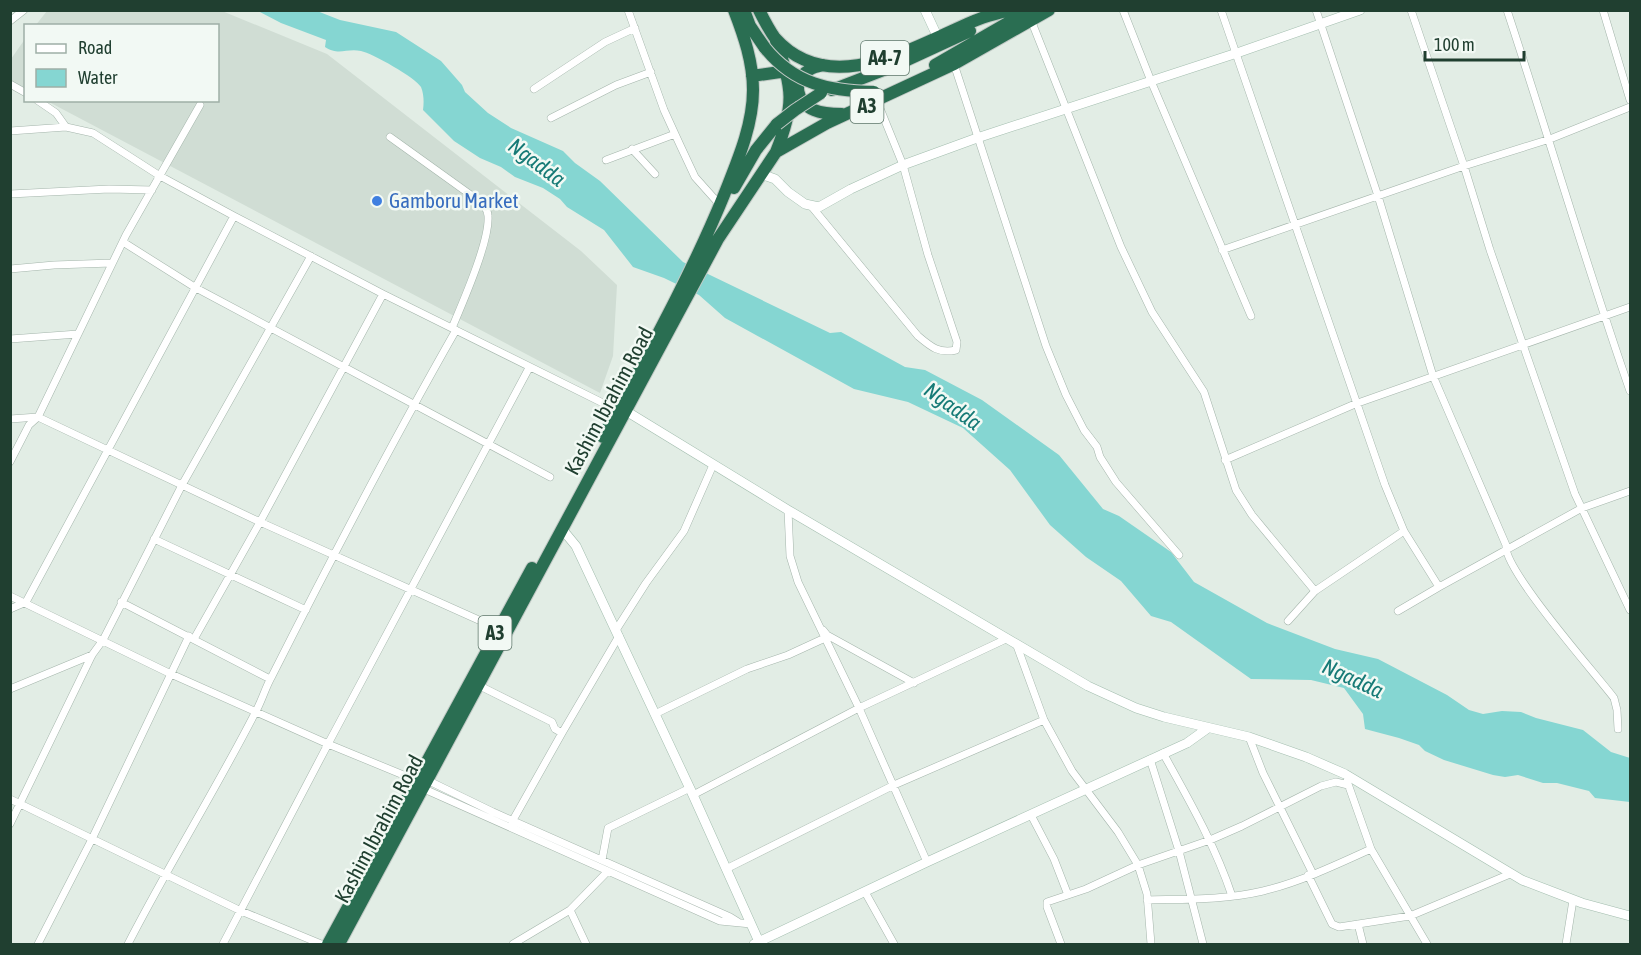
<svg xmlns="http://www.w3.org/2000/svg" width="1641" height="955" viewBox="0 0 1641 955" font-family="'Asap Condensed',sans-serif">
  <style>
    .built { fill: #d0ddd4 }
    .water { fill: #85d6d2 }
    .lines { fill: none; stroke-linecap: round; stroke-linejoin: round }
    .street-casing { stroke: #a4b5ab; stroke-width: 8 }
    .secondary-casing { stroke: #a2bdae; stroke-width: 10 }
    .highway-casing { stroke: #c1c9c5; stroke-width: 14 }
    .street { stroke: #fff; stroke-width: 7 }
    .secondary { stroke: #fff; stroke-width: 9 }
    .highway { stroke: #2a6e52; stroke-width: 12 }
    .highway-bridge-casing { stroke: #c1c9c5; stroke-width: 14; stroke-linecap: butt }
    .highway-bridge { stroke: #2a6e52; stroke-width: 12 }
    .shop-dot { fill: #3f7fe0; stroke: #f2f9f4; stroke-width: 2 }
    .labels { text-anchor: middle; stroke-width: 5; stroke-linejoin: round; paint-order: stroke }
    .shield { fill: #f2f9f4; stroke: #5f776b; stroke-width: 1.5 }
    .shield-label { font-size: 20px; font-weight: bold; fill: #203f30 }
    .shop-label { font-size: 21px; fill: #366cbe; stroke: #f2f9f4; text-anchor: start }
    .street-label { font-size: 21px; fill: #203f30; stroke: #f2f9f4 }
    .water-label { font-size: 22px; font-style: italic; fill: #167a76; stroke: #f2f9f4 }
  </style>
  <rect width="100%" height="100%" fill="#e2ede5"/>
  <!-- built -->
  <path class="built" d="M47 11H222L327 54 581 251 617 285 613 356 600 393 47 101 218 100V26H35Z
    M25 39V89L11 81V59Z"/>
  <!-- water -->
  <path class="water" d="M258 11H317L340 20 396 32 441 61 462 85 465 92 488 113 511 128 563 151 575 163 600 181 683 262 830 333 841 332 905 367 925 370 982 400 1059 455 1103 509 1119 516 1171 552 1194 582 1267 623 1335 649 1378 659 1447 695 1469 710 1483 714 1502 711 1521 712 1536 718 1583 730 1611 752 1630 758V802L1595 798 1589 791 1557 783H1543L1518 775 1505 777 1493 775 1444 760 1425 751 1419 745 1399 738 1365 729 1363 714 1344 688 1311 680 1251 679 1171 622 1151 616 1121 581 1086 557 1050 525 1010 470 963 428 908 402 854 389 725 318 699 295 664 278 633 267 604 230 567 207 560 199 543 188 515 177 501 167 480 158 454 141 423 110C424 103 424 94 421 87 416 78 372 53 361 51 346 48 339 56 325 47L326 40 281 23Z"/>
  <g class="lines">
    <!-- street casing -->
    <g class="street-casing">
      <path id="street" d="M628 10 664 110 680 145 695 177 720 205
        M1123 10 1151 81 1251 316
        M1221 10 1385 485 1404 531 1439 587
        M1316 10 1378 196 1433 376 1506 545C1502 568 1595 673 1614 698L1617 710 1618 729
        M1411 10 1464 166 1490 250 1575 494 1630 610
        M1507 10C1549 137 1586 265 1630 391
        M1603 10 1630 100
        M1031 20 1121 247 1152 312 1204 392 1236 490 1252 515 1315 591
        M10 21 24 10
        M954 64 1046 346 1066 395 1084 430 1097 447 1100 457 1116 482 1179 555
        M10 84 26 93
        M534 89 605 42 635 28
        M37 100 56 113 66 127
        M551 118 616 85 651 72
        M10 131 66 127 93 133 160 176 234 216 383 294 617 410
        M390 137 475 198C481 203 488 208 488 216 490 241 462 304 452 328
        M632 149 655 174
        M606 160 675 134
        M10 194 109 189 152 190
        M812 207 918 336C931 347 939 354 956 350L957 342 928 255 903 165 877 101
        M123 242 196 288 550 477
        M1222 250 1464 166 1550 139 1630 107
        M10 269 54 265 112 263
        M10 339 78 334
        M10 419 38 417 126 235 200 105
        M1225 460 1355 404 1630 307
        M10 462 29 425 38 417 260 522 501 630
        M788 510 790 556 798 582 859 708 927 862
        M154 539 306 610
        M10 596 171 674 328 744 418 781
        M121 602 270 679
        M10 609 26 602 234 216
        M1398 611 1439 587 1582 508 1630 491
        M1288 621 1315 591 1404 531
        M616 630 646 583 684 531 713 465
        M823 630 827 635 914 683
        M194 639 260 522 383 294
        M1017 646 1044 720 1072 771 1118 832 1138 865 1147 894 1151 944
        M478 685 552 722 555 729 562 733 619 636
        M10 689 92 655
        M655 714 747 669 788 655 825 638
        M1249 737 1263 773 1313 874
        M1163 753C1189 800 1215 845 1232 896
        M1150 759 1179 851 1203 944
        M427 780 493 812 730 917 738 922
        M1347 781 1371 849 1427 944
        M422 788 720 921 751 924
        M693 795 859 708 1006 639
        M10 799 241 911 321 944
        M1031 815 1054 859 1068 895
        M513 820 562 733
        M10 824 92 655 103 640 182 485 311 256
        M602 860 608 828 690 788
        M726 869 894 785 1044 720
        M1308 875 1332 924 1339 927 1410 916 1510 874
        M865 892 894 944
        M1147 900C1186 899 1225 900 1263 891 1300 882 1336 865 1371 849
        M570 910 586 944
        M1358 924 1363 944
        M38 944 92 839 189 636
        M128 944C168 866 215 791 255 713 262 701 265 688 272 676 331 559 391 444 456 330
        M223 944 328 744 529 368
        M513 944 570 910 608 871
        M1061 944 1047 907V902L1086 889 1138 865 1210 840 1242 826 1321 786 1336 782 1348 785
        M1566 944 1573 900"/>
    </g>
    <!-- secondary casing -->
    <g class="secondary-casing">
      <path id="secondary" d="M925 10 938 38
        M761 174 775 179 788 192 805 204 819 207 851 189 903 165 977 138 1237 53 1360 10
        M626 411 788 510 1088 686 1136 708 1164 717 1249 737 1306 757 1345 774 1522 880 1582 903 1630 916
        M562 529 576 546 693 795 760 944
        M754 944 927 862 1187 743 1208 728"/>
    </g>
    <!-- highway casing -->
    <g class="highway-casing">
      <path id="highway" d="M744 10 750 26 765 48
        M759 10C764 20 769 30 775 38 830 100 915 46 974 21 985 16 997 14 1009 10
        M776 41C793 88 795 105 776 152
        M823 65C818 66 813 67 809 70 791 81 797 103 814 110 823 114 833 114 842 114
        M935 65 1030 10
        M752 76 787 71
        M832 90 894 66 970 31
        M734 188 756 150 777 124
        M603 437C645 358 690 278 724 195 737 162 753 126 753 90 753 62 744 36 734 10
        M328 944 532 568
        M339 944 718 239 776 152 827 123 954 64 1049 10"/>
    </g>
    <!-- street -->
    <use href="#street" class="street"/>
    <!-- secondary -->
    <use href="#secondary" class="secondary"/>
    <!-- highway -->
    <use href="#highway" class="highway"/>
    <!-- highway-bridge casing -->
    <g class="highway-bridge-casing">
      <path id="highway-bridge" d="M765 48C794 84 829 91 874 92
        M777 124 795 110 821 93"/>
    </g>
    <!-- highway-bridge -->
    <use href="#highway-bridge" class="highway-bridge"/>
  </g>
  <!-- markers -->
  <circle class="shop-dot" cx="377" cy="201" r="6"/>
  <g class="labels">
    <!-- shield labels -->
    <g class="shield">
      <rect x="861" y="41" width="48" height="34" rx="4.5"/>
      <rect x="850.5" y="89" width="33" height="34" rx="4.5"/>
      <rect x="478.5" y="616" width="33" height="34" rx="4.5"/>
    </g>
    <g class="shield-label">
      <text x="885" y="65">A4-7</text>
      <text x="867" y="113">A3</text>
      <text x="495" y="640">A3</text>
    </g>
    <!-- shop labels -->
    <g class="shop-label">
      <text x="389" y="208">Gamboru Market</text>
    </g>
    <!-- street labels -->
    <g class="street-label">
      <text transform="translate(609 401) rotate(-62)" y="7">Kashim Ibrahim Road</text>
      <text transform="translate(379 829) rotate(-62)" y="7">Kashim Ibrahim Road</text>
    </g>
    <!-- water labels -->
    <g class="water-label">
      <text transform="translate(537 162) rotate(37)" y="8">Ngadda</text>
      <text transform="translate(953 406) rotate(36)" y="8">Ngadda</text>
      <text transform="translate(1353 678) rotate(25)" y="8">Ngadda</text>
    </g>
  </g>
  <!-- border -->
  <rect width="1641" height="955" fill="none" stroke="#203f30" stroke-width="24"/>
  <!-- legend -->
  <rect x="24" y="24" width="195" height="78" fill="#f2f9f4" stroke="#9eafa6" stroke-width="1.5"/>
  <rect x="36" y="44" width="30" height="9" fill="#ffffff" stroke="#9eafa6" stroke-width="1.5"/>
  <text x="78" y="54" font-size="18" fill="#203f30">Road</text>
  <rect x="36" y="69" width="30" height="18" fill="#85d6d2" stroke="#9eafa6" stroke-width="1.5"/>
  <text x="78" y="84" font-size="18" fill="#203f30">Water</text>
  <!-- scale -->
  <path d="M1425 51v9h99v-9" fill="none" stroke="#203f30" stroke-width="3"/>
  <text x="1434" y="51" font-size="18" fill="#203f30" stroke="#f2f9f4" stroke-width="4.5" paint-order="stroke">100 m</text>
</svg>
